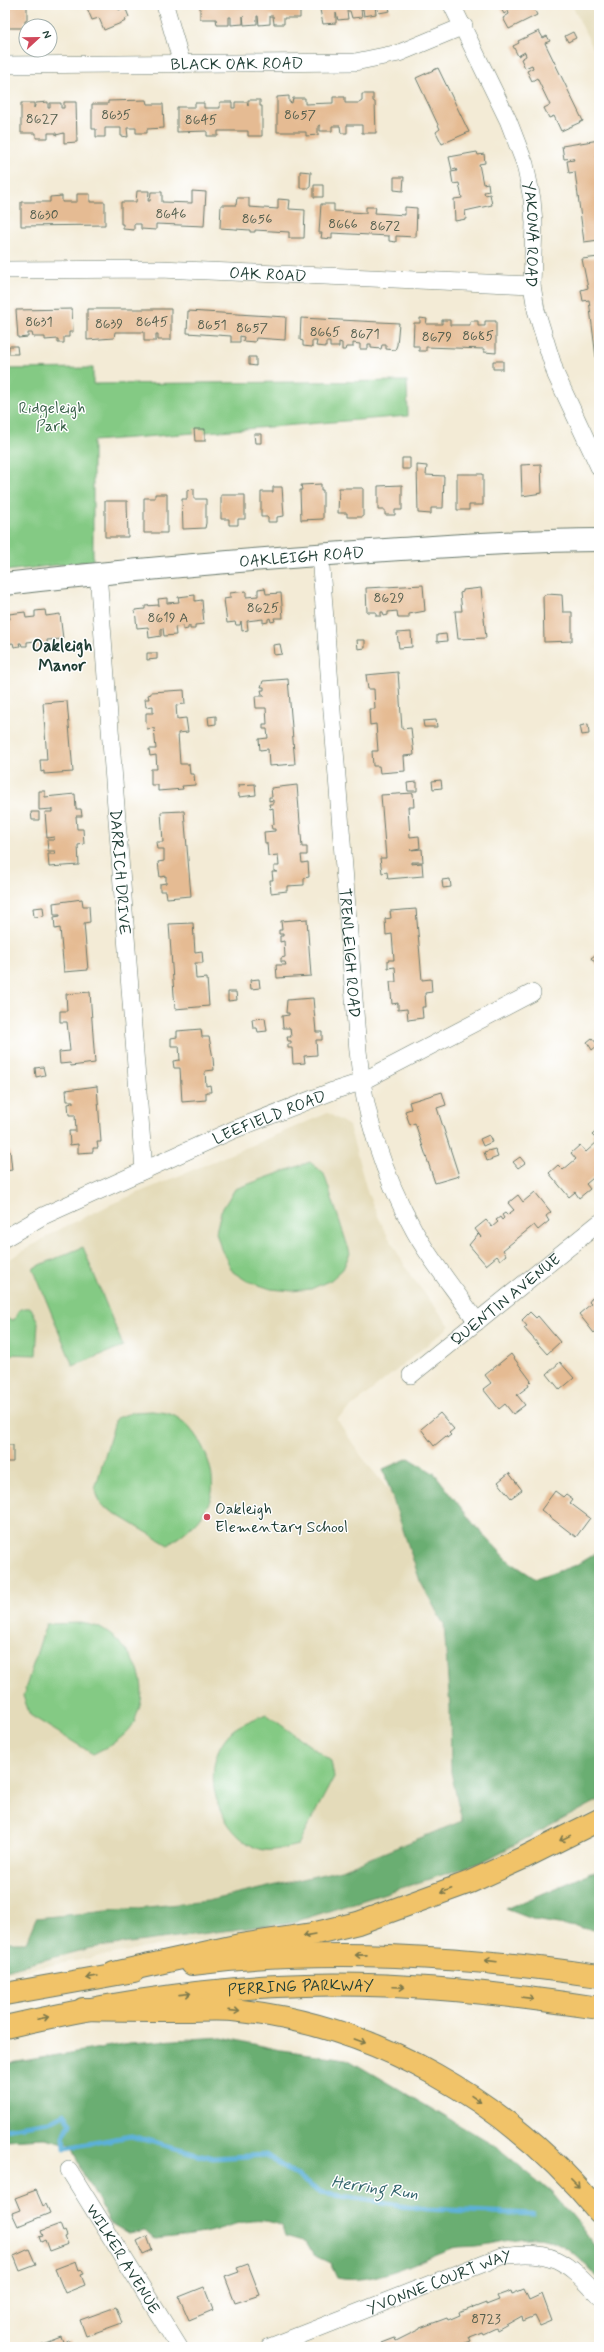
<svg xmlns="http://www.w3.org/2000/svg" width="604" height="2352" viewBox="0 0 604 2352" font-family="Mynerve,sans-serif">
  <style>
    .built { fill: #e4dbba }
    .green { fill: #84ca84; stroke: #52845c }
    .forest { fill: #6bae72; stroke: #457653 }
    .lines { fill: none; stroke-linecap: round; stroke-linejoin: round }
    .stream { stroke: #5cb0d8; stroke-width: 5 }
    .building { fill: #e5bb93 }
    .minor-casing { stroke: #697a6d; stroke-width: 18 }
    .tertiary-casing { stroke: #697a6d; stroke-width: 24 }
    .primary-casing { stroke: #697a6d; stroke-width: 24 }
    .motorway-casing { stroke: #697a6d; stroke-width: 24 }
    .minor { stroke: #fff; stroke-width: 17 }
    .tertiary { stroke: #fff; stroke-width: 22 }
    .primary { stroke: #f1c369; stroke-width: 22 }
    .motorway { stroke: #f1c369; stroke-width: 22 }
    .oneway { stroke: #7d794c }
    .poi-dot { fill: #d1495b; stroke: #fff; stroke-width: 1.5 }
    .labels { text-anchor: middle; stroke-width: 3; stroke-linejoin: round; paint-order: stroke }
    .number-label { font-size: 14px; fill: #505c4c }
    .street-label { font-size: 16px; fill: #1f3d34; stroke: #fff }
    .park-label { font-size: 16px; fill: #386048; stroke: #fff }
    .poi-label { font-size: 16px; fill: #1f3d34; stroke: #fff; text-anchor: start }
    .neighbourhood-label { font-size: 17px; font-weight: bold; fill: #1f3d34; stroke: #fff }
    .water-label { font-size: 17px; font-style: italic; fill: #34656d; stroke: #fff }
  </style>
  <rect width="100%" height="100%" fill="#fff"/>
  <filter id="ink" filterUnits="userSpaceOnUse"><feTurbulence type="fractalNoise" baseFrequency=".025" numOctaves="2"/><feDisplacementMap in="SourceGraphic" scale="8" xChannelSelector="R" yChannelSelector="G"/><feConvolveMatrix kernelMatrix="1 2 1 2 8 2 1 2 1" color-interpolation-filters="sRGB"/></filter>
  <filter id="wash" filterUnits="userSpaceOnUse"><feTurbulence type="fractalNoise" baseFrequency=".012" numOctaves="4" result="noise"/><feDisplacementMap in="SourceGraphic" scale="16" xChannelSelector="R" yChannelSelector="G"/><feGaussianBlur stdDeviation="0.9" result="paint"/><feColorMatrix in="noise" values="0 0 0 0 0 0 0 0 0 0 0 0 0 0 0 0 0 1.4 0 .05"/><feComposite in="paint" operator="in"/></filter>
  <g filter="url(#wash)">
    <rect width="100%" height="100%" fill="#f3ebd6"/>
    <!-- built -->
    <path class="built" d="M572 5H599V61Z
      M328 1113 349 1126 368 1194 385 1231 411 1276 450 1326 337 1419 359 1453 515 1649 599 1581V1810L466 1873 355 1915 252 1937 156 1946 5 1974V1262L54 1232 114 1203Z"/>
    <!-- green -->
    <path class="green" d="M93 368V384L407 381 408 416 93 441V561L5 571V369Z
      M310 1162 324 1174 350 1253 343 1269 331 1280 311 1289 292 1291 271 1289 247 1281 233 1272 221 1249 216 1232 221 1211 235 1189Z
      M83 1247 123 1346 73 1366 33 1268Z
      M25 1308H31L38 1322 36 1355 5 1354V1319L14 1320 19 1310Z
      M152 1411C158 1412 165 1412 170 1414 198 1424 220 1473 210 1500 202 1520 185 1533 168 1545L101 1505 95 1489 116 1418 134 1412Z
      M80 1623C86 1624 94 1625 100 1628 130 1645 151 1678 138 1712 136 1716 135 1722 132 1726 123 1739 107 1747 93 1754L30 1715 23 1696 46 1624Z
      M266 1714 331 1761 334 1777 298 1845C285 1848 266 1854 254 1847 214 1827 197 1762 233 1730 242 1723 255 1719 266 1714Z
      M5 1764 10 1804 5 1805Z"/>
    <!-- forest -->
    <path class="forest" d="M409 1458 435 1474 476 1527 510 1562 536 1579 576 1565 599 1551V1800L480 1863 294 1922 90 1948 5 1970V1942H26L36 1918 208 1901 341 1870 462 1821 451 1772 450 1708 444 1625 420 1581 383 1469Z
      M599 1870V1931L535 1920 506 1909Z
      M222 2037 281 2050 347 2059 498 2148 552 2193 580 2226 599 2252V2279C587 2267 572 2248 555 2242 530 2232 503 2243 477 2246 470 2247 461 2246 453 2248 418 2260 374 2286 337 2278L330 2263 313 2255 306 2242 285 2236 282 2226C255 2213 231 2227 204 2233 188 2236 171 2237 155 2239L145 2230 128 2233 110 2223 84 2175 72 2145 45 2138 5 2140V2064L129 2043Z"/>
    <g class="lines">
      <!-- stream -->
      <path class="stream" d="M5 2129 49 2122 64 2114 71 2123 64 2136 65 2148 131 2136 213 2158 266 2155 321 2193 427 2209 533 2214"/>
    </g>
    <g id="blocks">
      <!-- building -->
      <path class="building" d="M5 5H27V21H25V28H5Z
        M93 5H123L118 7 119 10 125 7 129 17 125 19 126 21 104 30 99 18 92 20 87 8Z
        M200 5H300V18H284V24H274L273 16H270V24L259 25 258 16H257V24L244 25 243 16V24L231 25V17H229V25H217L216 19H200Z
        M319 5H388L390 11 379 13 377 6H375L376 14 364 16 363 9H361L362 17 352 18 350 11H347L348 19 338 20 336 13V23L323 24Z
        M499 5H532L537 15 509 29 503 18 509 14 508 11 504 14Z
        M539 31 543 38 547 36 550 41 545 43 583 121 561 131 554 116 549 118 544 108 550 105 537 78 532 81 527 71 533 68 532 65 525 68 521 59 526 56 525 52 518 56 513 46 519 43 518 41Z
        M573 32 576 38 568 42 565 36Z
        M438 68 469 132 442 144 436 132 440 129 416 78Z
        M362 94H373V101L375 102 376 133H362V125H347V133H341L340 126H332V131H320V125L318 126V135L306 136V132H277V97L289 96V102L292 103 293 98H305V104L333 103V97H345V103H359L362 101Z
        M146 100 147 104H163L164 128 147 129V133H136V128H127L128 137 121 136V128H105V137H96V129H92V104H108V101Z
        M248 100H260V106H262V136H248V131H218V136H207V131L177 132V107H195V103H204V108H220V102H232V108H235V102H247L248 106Z
        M48 102V108H50V103H61V108H64V102H76L77 142 64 143V133L56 135V133H48V138H36V133H21V103H34V108L36 103Z
        M599 140V154H596L597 161H599V240L584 242 575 172 569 173 567 161 574 160 573 158 564 159 562 146Z
        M477 152 478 155 484 154 485 163 479 164 483 184 488 183 489 191 484 192 485 195 490 194 492 205 465 211 466 219 455 221 454 199 462 198 459 183 453 184 451 172 457 171 456 169 452 170 449 157Z
        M300 171 311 172 310 188H300Z
        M5 175H7L8 186H5Z
        M394 177H404L403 191 394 190Z
        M314 185H323V197H314Z
        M137 191H149L148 201H150L151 192H162V202L192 203V191L206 192 204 226 156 224V230L141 229V224H134V230L123 229V224H121V202H136Z
        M77 194H90V202H105V225L21 226V202H50V197L62 196V202H77Z
        M237 198H249V207L278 209V199L290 200 289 209 305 210 304 238H289V232L255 230V232H250V230L220 228 221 205H236Z
        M321 204H334V211L366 213V207H376L375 213 405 215V207L417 208 416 237 396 236V242L389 241V236L332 233V239L321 238 322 233H319Z
        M599 257V357L596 358 589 300 583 301 581 290 588 288 582 259Z
        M72 309 73 332H69V337H64V343H58V339L45 340V337H33L32 333H28V337L18 338 16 310Z
        M87 309H171V340H158V334H156V341H144V332H115L114 338 87 340Z
        M188 311 286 317 285 340 256 338 255 342 243 341 244 337 240 336V342H231V336L187 333Z
        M301 318 399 323 397 345 395 350 386 349V345H382L381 349 371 348V344H368V349H360V344L353 343V347H346L345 350H342V343L339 342V347H330V342H326V347L316 346 317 341H312V347L303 346V341L300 340Z
        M420 318 427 319 426 324H442V320H450V325H470V321H478V326H485V321H496V353L484 352V349L426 347V351H419V346H413L414 323H420Z
        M9 346H17L18 354H9Z
        M249 357H256V366L249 365Z
        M493 361H503V369H493Z
        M194 429H205V441H195Z
        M254 434H261V443H255Z
        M402 458H410V469H402Z
        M541 464 542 493 522 496 521 465Z
        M417 465 427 466 426 475 444 476 443 508H431V514L418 513Z
        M457 474H483V505H469V510H457Z
        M321 484V490H323V519L301 520 300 490H302L301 485Z
        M402 485V510H395V515H385V510H378V486Z
        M273 487H282L284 516 277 517V522H268V517H261V492H273Z
        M339 488H363V517H347V513H338Z
        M194 489V499H206V523L205 528 183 529 182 499H187V490Z
        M155 494H167V533H144V498H155Z
        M221 495H245V519H238V525H229V519H221Z
        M105 501H127L128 537H105Z
        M423 585 425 611 409 614V618H398L397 611 388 612V615L384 616 383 612H381V616H376V612H367L366 588Z
        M265 588 266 594 281 593 283 618H274L275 621 271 622 270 618 268 619V622L263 623V619L247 621 248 630 242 631 241 621 240 625H236L235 622 227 623 224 599 230 598V593L246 591V597L258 596V589Z
        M481 588 486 638 458 639 455 611H462L460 593 463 592V590Z
        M547 594 562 595 563 612H572V641L544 642 543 596Z
        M195 595V601L202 600 204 624 195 625V629H190V626H188V629L183 630V626L175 627 176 635 164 636 163 628 161 629V636L149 638 148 627 137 628 135 610 145 609V606L159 605 158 599 167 598V603L179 602 178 597Z
        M45 610 46 616 60 614 63 639 47 640 48 649 37 650 36 641 27 642V646H22L21 643H19L20 646 14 647 13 643 5 644V620L10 619 9 614 25 612 26 618 35 617V611Z
        M411 632 412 647 399 648 397 633Z
        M446 634 447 641 437 642V635Z
        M357 640H365V648L358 649Z
        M280 644 282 654 274 655 273 645Z
        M147 653H157V659L147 660Z
        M398 672 402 729 411 728 414 755 404 756 405 771 380 773 379 766H373L372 751H378L376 724 370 725 369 709H375L374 689H368L366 675Z
        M288 679 295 764 269 766 268 749 260 750 259 739 268 738 267 729H263V724H267L266 708H256L255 696H265L262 694 261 690H264V687H261L263 681Z
        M184 690 185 704 176 705 177 719 186 718 188 732 178 733 180 764H189L190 774H194L195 785 182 786 183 789 158 791V785H151V769H157L156 755 150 756 149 749H156L154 728 147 729 146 721V713H153V706L146 707 145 699H149L148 695 151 694V692Z
        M67 701 73 772 44 774V771L41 772 40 760H47L43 703Z
        M216 716V724L209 725 208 717Z
        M436 720 437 727H424L423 721Z
        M588 724 589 734 582 735 580 726Z
        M441 780 442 788 433 789 432 781Z
        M417 782V791H408L407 783Z
        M255 784 256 795 239 797 238 785Z
        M297 785 302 847H307V855H301L302 863 308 862 309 877 304 878V885L287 886V891L271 893 270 880H273L272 872H278L274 871V866H279L278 855 268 856 267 843H265L264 832 275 831V829H272L271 825 274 824 273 808 270 809 269 804H273V800L269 801V797H272L271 788Z
        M39 791H45V797L75 794 76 809H81L82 816H76L77 829H83L84 844 78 845 79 865 49 867 48 854H56L55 851H48L47 840H54V837L47 838 45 812H52V809L39 810Z
        M413 793 414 807H408L410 837 419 836 420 848 410 850 422 849 423 862H411V864L422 863 423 876 388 879 387 872 382 873 380 858H386L381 795Z
        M184 811 191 896 167 898 166 891H160V884L166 883V876L160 877 158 862 164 861V849H157L156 842H163L161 812Z
        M31 812H39V820H32Z
        M450 879 451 887 443 888 442 880Z
        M82 899 83 906H89L90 922 84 923 88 970 64 972 60 928 55 929 54 917 60 916V915H54L53 903Z
        M43 907 44 916 34 917 33 908Z
        M416 909 422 980 431 979 432 992 425 993 426 1007H422L423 1018 408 1020 407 1009 398 1010V1003L392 1004 390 982H396L395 967 388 968V960H394L392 934 386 935 385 919 391 918 390 911Z
        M307 919 311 976 277 978 276 965H286L285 962H281V958L285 957 284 941 280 942V936H283V934H279V930H282L281 921Z
        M193 923 195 952 202 951 203 963H195L196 979 207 978 209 1006 175 1009 169 924Z
        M599 952V967L591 958Z
        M259 979 260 988 251 989 250 980Z
        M90 992 95 1063 71 1066 70 1063 60 1064 59 1052 70 1051 67 1022H60V1011H67L66 994Z
        M228 992H236L237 1000 228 1001Z
        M313 998 316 1032H322V1040H316L317 1055 304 1056 305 1063 293 1064 292 1048H288V1044H291V1041H288L287 1037H291L290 1028H283L282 1016 289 1015V1013H286L287 1000Z
        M265 1018 267 1031 258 1032 257 1028H253L252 1019Z
        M201 1029 202 1037H209L213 1058 214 1070 205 1071 206 1086 210 1085 211 1092H206V1100L182 1102 180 1068H174L173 1061 180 1060 179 1046H171V1038L177 1037V1031Z
        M592 1038 598 1045 592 1050 587 1042Z
        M43 1067 45 1075 36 1077 35 1068Z
        M97 1086 101 1142H97L98 1148H93V1152L78 1153V1144L70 1145 69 1131H76L75 1115H69L68 1104 73 1103V1101H67L66 1090Z
        M442 1092 446 1105 437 1108 459 1176 435 1183 415 1123 410 1125 405 1111 411 1109 409 1102Z
        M599 1129V1173L586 1184 590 1189 579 1198 575 1192 569 1197 549 1173 558 1165 563 1170 576 1159 571 1153 580 1145 586 1152 598 1141 592 1135Z
        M489 1135 492 1142 483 1146 480 1139Z
        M495 1149 498 1157 487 1161 484 1152Z
        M5 1151H10L12 1170 5 1171Z
        M520 1157 525 1163 518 1168 513 1162Z
        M535 1192 551 1212 546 1216 549 1221 538 1230 534 1225 503 1250 506 1255 500 1260 497 1256 486 1265 469 1245 478 1234 481 1237 475 1229 486 1220 492 1227 498 1222 496 1220 500 1217 502 1220 504 1218 502 1215 505 1213 507 1215 514 1210 508 1203 518 1195 523 1202Z
        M599 1294V1334L596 1331 594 1333 579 1314 591 1304 589 1302 591 1299Z
        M530 1312 536 1318 538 1316 560 1342 547 1354 524 1328 527 1326 522 1320Z
        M511 1354 531 1381 528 1384 529 1386 517 1395 525 1405 513 1414 505 1404 499 1409 483 1389 491 1383 485 1375Z
        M560 1362 574 1378 560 1390 547 1374Z
        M440 1413 454 1429 449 1433 451 1435 447 1438 446 1436 434 1446 421 1429Z
        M5 1445H13V1462H5Z
        M509 1473 522 1490 511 1498 498 1482Z
        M555 1491 563 1497 566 1494 573 1499 570 1503 590 1518 576 1537 541 1510Z
        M36 2190 43 2206 46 2204 50 2213 18 2226 12 2213 20 2210 15 2198Z
        M60 2224 63 2232 65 2231 67 2236 65 2237 68 2244 49 2251 45 2240 41 2242 39 2237 43 2236 41 2231Z
        M147 2236 152 2250 143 2254 137 2241Z
        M29 2249 36 2265 20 2271 14 2256Z
        M76 2261 79 2270 82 2269 84 2274 81 2275 85 2285 65 2293 55 2269Z
        M248 2264 260 2295 235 2303 225 2277 239 2272 237 2268Z
        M204 2287 213 2310 189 2320 179 2297Z
        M524 2289 529 2300 542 2294 552 2321 540 2326 535 2316 523 2321 522 2316 497 2330 496 2328 483 2334 482 2332 469 2337 471 2341 457 2346V2345L451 2347H384L382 2343 395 2338 396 2341 420 2329V2328L447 2318 448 2320 460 2315 459 2312 472 2307 473 2308 486 2303V2305L499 2300 497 2296 511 2291 512 2294Z
        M116 2307 122 2323 86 2336 80 2320Z
        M61 2337 63 2343 69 2341 71 2347H40V2345Z"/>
    </g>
  </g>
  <g filter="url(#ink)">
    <use href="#blocks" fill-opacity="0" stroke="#697a6d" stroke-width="1"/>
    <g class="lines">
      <!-- minor casing -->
      <g class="minor-casing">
        <g id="minor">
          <path d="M165 5 182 64"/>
          <path id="s1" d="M452 5 508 120 525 164 532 199 534 223 532 285 536 310 556 375 599 467"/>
          <path id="s2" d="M5 65 355 62 399 53 464 26"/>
          <path id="s3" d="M5 270 160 269 532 285"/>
          <path id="s4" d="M320 554 358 1051C364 1115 383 1175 415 1232 432 1263 457 1292 477 1322"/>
          <path id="s5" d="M98 573 144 1170"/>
          <path id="s6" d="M5 1238 43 1216 233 1130 333 1091 361 1082 532 993"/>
          <path id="s7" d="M411 1375 599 1223"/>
          <path id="s8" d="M69 2170 179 2347"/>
          <path id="s9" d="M270 2347 502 2256C551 2248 567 2261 599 2296"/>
        </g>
      </g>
      <!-- tertiary casing -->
      <g class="tertiary-casing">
        <g id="tertiary">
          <path id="s10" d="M5 584C136 569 268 558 400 549 466 545 532 540 599 540"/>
        </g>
      </g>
      <!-- primary casing -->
      <g class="primary-casing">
        <g id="primary">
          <path d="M192 1964C327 1947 464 1956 599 1976"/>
          <path d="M5 1994 134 1971"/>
          <path id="s11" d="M5 2027C95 2006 185 1991 277 1986 384 1980 493 1992 599 2008"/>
        </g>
      </g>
      <!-- motorway casing -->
      <g class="motorway-casing">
        <path id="motorway" d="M114 1973 240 1945 312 1934 358 1923 470 1882 525 1857 599 1820
          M83 2009C117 2010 150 2010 183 2010 199 2010 216 2009 232 2010 376 2024 508 2101 599 2212"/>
      </g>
      <!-- minor -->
      <use href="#minor" class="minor"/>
      <!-- tertiary -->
      <use href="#tertiary" class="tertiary"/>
      <!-- primary -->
      <use href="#primary" class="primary"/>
      <!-- motorway -->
      <use href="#motorway" class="motorway"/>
    </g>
    <!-- one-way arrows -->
    <defs><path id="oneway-shaft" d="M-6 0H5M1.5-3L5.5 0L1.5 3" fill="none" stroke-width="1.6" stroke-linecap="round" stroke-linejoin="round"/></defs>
    <g class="oneway">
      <use href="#oneway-shaft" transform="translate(565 1838) rotate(154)"/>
      <use href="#oneway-shaft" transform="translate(446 1891) rotate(159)"/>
      <use href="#oneway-shaft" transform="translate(309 1935) rotate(170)"/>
      <use href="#oneway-shaft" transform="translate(361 1955) rotate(179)"/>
      <use href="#oneway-shaft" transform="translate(491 1961) rotate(-173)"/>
      <use href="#oneway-shaft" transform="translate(92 1977) rotate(170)"/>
      <use href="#oneway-shaft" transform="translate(399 1987) rotate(3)"/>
      <use href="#oneway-shaft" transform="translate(185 1994) rotate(-6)"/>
      <use href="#oneway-shaft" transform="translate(528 1998) rotate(7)"/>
      <use href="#oneway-shaft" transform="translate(234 2011) rotate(6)"/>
      <use href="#oneway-shaft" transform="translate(43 2018) rotate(-12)"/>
      <use href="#oneway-shaft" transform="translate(360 2041) rotate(20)"/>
      <use href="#oneway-shaft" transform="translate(476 2099) rotate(35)"/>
      <use href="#oneway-shaft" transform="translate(575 2183) rotate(45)"/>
    </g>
  </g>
  <!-- markers -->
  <circle class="poi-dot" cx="207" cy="1517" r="4"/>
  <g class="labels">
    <!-- number labels -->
    <g class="number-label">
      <text x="116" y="119">8635</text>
      <text x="300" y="119">8657</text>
      <text x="42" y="123">8627</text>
      <text x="201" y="124">8645</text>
      <text x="171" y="218">8646</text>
      <text x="44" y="219">8630</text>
      <text x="257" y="223">8656</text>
      <text x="343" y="228">8666</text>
      <text x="385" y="230">8672</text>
      <text x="39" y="326">8631</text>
      <text x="152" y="326">8645</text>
      <text x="109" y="328">8639</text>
      <text x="212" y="329">8651</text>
      <text x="252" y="332">8657</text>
      <text x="325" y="336">8665</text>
      <text x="365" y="338">8671</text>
      <text x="478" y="340">8685</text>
      <text x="437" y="341">8679</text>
      <text x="389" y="602">8629</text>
      <text x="263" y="612">8625</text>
      <text x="168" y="622">8619 A</text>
      <text x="486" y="2323">8723</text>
    </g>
    <!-- street labels -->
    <g class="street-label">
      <text dy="6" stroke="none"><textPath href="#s2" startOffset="232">BLACK OAK ROAD</textPath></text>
      <text dy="6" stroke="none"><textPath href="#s1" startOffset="246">YAKONA ROAD</textPath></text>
      <text dy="6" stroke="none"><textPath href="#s3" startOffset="263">OAK ROAD</textPath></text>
      <text dy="6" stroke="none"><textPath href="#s10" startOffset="298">OAKLEIGH ROAD</textPath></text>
      <text dy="6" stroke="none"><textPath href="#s5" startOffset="300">DARRICH DRIVE</textPath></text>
      <text dy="6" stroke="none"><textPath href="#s4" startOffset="400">TRENLEIGH ROAD</textPath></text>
      <text dy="6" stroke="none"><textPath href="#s6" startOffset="291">LEEFIELD ROAD</textPath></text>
      <text dy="6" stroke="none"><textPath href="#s7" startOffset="121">QUENTIN AVENUE</textPath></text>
      <text dy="6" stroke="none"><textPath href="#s11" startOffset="299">PERRING PARKWAY</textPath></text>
      <text dy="6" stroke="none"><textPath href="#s8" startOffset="104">WILKER AVENUE</textPath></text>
      <text dy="6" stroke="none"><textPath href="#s9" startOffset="181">YVONNE COURT WAY</textPath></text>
    </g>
    <!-- park labels -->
    <g class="park-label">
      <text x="52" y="413">Ridgeleigh<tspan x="52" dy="18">Park</tspan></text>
    </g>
    <!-- poi labels -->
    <g class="poi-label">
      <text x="215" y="1514">Oakleigh<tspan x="215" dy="18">Elementary School</tspan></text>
    </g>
    <!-- neighbourhood labels -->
    <g class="neighbourhood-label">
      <text x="62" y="651">Oakleigh<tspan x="62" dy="20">Manor</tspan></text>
    </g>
    <!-- water labels -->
    <g class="water-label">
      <text transform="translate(375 2187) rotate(8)" y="6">Herring Run</text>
    </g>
  </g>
  <!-- margin -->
  <rect width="604" height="2352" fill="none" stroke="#fff" stroke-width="20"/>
  <!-- north arrow -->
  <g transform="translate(38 38) rotate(68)"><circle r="19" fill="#ffffff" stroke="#a5b1ae"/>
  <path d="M0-3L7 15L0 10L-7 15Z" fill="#d1495b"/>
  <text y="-6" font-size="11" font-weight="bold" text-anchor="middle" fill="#1f3d34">N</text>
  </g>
</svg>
